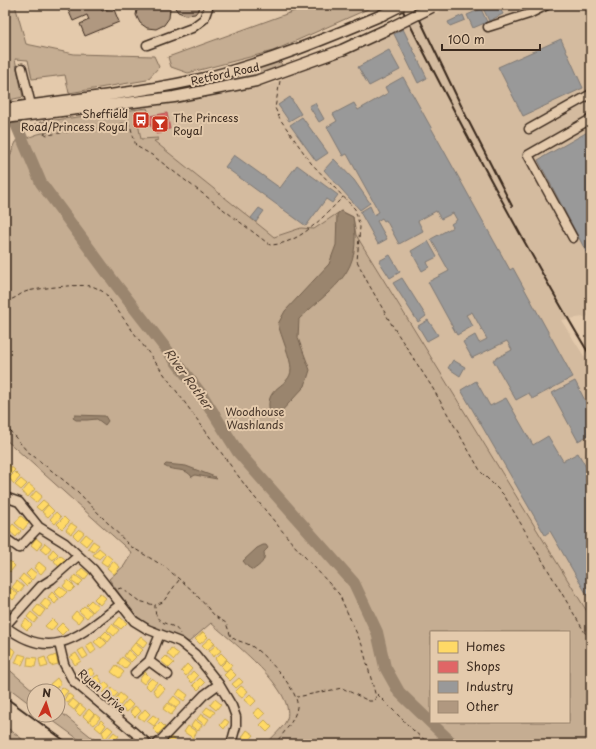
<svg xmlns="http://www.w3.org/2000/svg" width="596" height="749" viewBox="0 0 596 749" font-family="'Playpen Sans',sans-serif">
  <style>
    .built { fill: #d4bb9f }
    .green { fill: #c5ad92; stroke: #806c58; fill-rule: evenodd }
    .water { fill: #9a856e; stroke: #74614e }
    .homes { fill: #ffd966; stroke: #c4a450 }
    .shops { fill: #e06666; stroke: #ae5450 }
    .industry { fill: #999; stroke: #7d7874 }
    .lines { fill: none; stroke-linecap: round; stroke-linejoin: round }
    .river { stroke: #9a856e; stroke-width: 12 }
    .building { fill: #b09880; stroke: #3b2a1e }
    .minor-casing { stroke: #3b2a1e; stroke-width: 11 }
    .major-casing { stroke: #3b2a1e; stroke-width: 13 }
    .path { stroke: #3b2a1e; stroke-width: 1; stroke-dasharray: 4 3; stroke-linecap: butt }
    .minor { stroke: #e4caac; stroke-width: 8 }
    .major { stroke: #e4caac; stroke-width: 10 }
    .rail { stroke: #3b2a1e; stroke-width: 2 }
    .major-bridge-casing { stroke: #3b2a1e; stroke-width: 13; stroke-linecap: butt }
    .major-bridge { stroke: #e4caac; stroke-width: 10 }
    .labels { text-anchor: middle; stroke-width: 4; stroke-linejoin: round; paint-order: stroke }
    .street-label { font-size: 11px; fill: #3b2a1e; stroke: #e4caac }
    .poi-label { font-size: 11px; fill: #3b2a1e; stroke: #e4caac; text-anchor: end }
    .park-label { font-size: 11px; fill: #49372a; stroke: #e4caac }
    .water-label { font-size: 12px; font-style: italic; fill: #4e3c2e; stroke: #e4caac }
  </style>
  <rect width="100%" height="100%" fill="#e4caac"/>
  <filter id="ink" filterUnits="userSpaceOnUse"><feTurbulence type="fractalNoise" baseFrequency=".025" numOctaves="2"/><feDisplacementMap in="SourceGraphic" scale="8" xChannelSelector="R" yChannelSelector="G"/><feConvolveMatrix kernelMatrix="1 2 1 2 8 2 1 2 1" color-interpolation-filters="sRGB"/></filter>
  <g filter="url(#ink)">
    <!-- built -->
    <path class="built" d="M453 5H591V316L561 320 591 367V618L356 235 353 217 314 229 301 228 274 237 154 141 140 143 136 118 149 111 146 106 269 85 395 32Z"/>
    <!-- green -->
    <path class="green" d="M5 5H15L26 44 74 54 154 56 159 67 147 80 69 93 65 75 32 79 28 60 15 59 23 97 5 101Z
      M311 5H377L273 51 188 73 171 67 168 57Z
      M279 60 282 65C276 73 184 94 176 89V88Z
      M147 108 150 116 137 118 141 139 158 138V140L154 141 274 237 301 228 314 229 341 211 353 217 356 235 591 618V744H266C272 737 282 729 286 721 300 693 229 639 211 623L189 642 148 625 133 613 109 579 124 566 132 553 5 439V167L16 142 38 134 48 132 40 122ZM431 632H569V722H431Z
      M5 666 34 691V707L5 685Z
      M58 710 100 744H85L45 715H58Z
      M5 726 26 742 34 744H5Z"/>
    <!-- water -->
    <path class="water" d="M341 211 353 217C363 274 336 284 299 319L298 338 310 370 305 386 277 416 270 413C263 385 291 388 291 369 291 359 281 336 278 324L285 311 329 264 336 245 337 214Z
      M75 415 105 416 108 421 105 425 97 419 87 420H76L73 418Z
      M166 464 186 466 215 477 217 479 195 475 192 477C186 467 173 472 164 466Z
      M263 545H266L268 548 264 552C266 561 260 565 253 570L248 567 243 561 257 548Z"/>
    <!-- homes -->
    <path class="homes" d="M8 464 15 470 8 477 5 474V468Z
      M15 472 20 477 14 484 9 478Z
      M21 479 27 484 21 490 15 485Z
      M29 484 35 489 28 497 22 492Z
      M36 491 42 496 36 503 30 498Z
      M43 500 48 504 41 511 36 507Z
      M48 505 54 511 48 517 42 512Z
      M56 512 61 517 55 524 50 519Z
      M21 516 29 523 23 530 15 523Z
      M64 517 69 522 62 529 57 524Z
      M71 523 77 527 71 534 66 530Z
      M13 524 21 531 16 537 8 530Z
      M79 529 84 533 78 540 73 535Z
      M86 534 92 539 86 546 80 541Z
      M36 538 42 543 37 550 31 545Z
      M93 541 99 545 93 552 88 548Z
      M45 543 51 548 46 554 40 549Z
      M99 548 105 553 99 559 93 555Z
      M53 549 58 554 53 560 48 556Z
      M106 554 112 559 107 566 101 562Z
      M60 555 66 560 59 567 54 561Z
      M10 561 15 566 10 572 5 567Z
      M113 561 120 567 114 574 107 568Z
      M39 562 46 568 41 574 34 568Z
      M82 568 89 574 84 580 77 574Z
      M31 569 37 574 32 580 26 574Z
      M23 574 31 581 26 586 19 579Z
      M75 575 83 581 78 586 71 581Z
      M68 580 75 587 70 592 63 586Z
      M17 581 24 587 19 593 12 587Z
      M60 586 67 592 61 598 54 592Z
      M11 588 18 594 13 600 6 594Z
      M52 592 59 599 55 604 48 597Z
      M100 593 106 598 100 605 94 599Z
      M45 598 52 604 47 610 40 604Z
      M91 600 98 606 93 612 86 605Z
      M38 605 45 610 40 617 33 611Z
      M84 606 92 612 87 618 79 611Z
      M76 611 83 617 78 623 71 617Z
      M31 612 38 618 34 623 27 617Z
      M120 617 127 623 121 629 114 624Z
      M26 619 32 625 27 630 21 625Z
      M52 619 57 624 51 631 45 626Z
      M62 623 68 629 62 635 56 629Z
      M112 624 119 630 114 636 107 630Z
      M106 631 112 637 108 642 101 636Z
      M203 632 208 637 200 644 195 639Z
      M100 636 107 643 101 648 94 642Z
      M141 636 148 642 143 648 136 642Z
      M210 638 215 643 207 650 202 645Z
      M92 642 96 650 91 654 86 646Z
      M135 643 143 650 137 656 130 649Z
      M216 645 221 651 213 657 209 651Z
      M10 647 16 651 12 659 5 655Z
      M83 648 88 656 83 659 78 651Z
      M171 648 179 654 174 660 167 654Z
      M128 650 136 657 131 662 124 656Z
      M76 653 81 661 75 665 70 657Z
      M221 653 227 659 220 665 215 659Z
      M19 654 26 656 22 665 15 663Z
      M56 655 58 664 51 666 48 658Z
      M166 656 174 663 169 668 161 661Z
      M28 657 37 658 35 667 27 666Z
      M45 657 48 666 41 668 39 659Z
      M122 657 130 663 125 669 118 663Z
      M227 660 232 665 226 672 221 666Z
      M187 664 192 669 186 676 181 671Z
      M116 665 124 672 119 678 111 672Z
      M91 668 95 674 87 679 83 673Z
      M230 669 236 675 230 681 224 675Z
      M193 671 198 676 192 683 187 678Z
      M145 672 150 677 144 684 139 680Z
      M98 675 102 682 94 687 90 680Z
      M57 678 61 684 54 689 50 684Z
      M152 678 157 682 150 690 145 685Z
      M200 678 205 683 198 690 193 685Z
      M239 678 243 682 236 688 232 684Z
      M106 682 110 687 103 693 98 688Z
      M159 683 165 689 158 697 153 690Z
      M241 686 248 691 242 698 235 692Z
      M62 687 68 691 62 698 58 695V692Z
      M112 688 118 693 112 700 106 695Z
      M180 689 188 695 184 701 176 695Z
      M68 693 73 697 68 703 64 700Z
      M120 693 126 698 120 706 114 701Z
      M250 694 256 701 251 706 244 700Z
      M174 696 181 702 176 708 169 702Z
      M73 699 79 704 74 710 68 705Z
      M215 699 221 704 216 710 210 705Z
      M128 700 133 705 127 712 121 708Z
      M168 703 176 709 171 715 163 709Z
      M80 704 86 709 80 716 75 711Z
      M135 706 141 711 135 717 130 712Z
      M207 707 215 712 211 717 203 712Z
      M259 708 265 714 259 719 253 713Z
      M89 709 94 714 88 721 83 716Z
      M145 709 150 714 144 721 138 717Z
      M95 714 100 718 94 725 89 721Z
      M201 714 209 719 205 725 197 719Z
      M153 715 159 719 154 726 147 721Z
      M225 719 229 722 224 729 220 725Z
      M101 720 106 725 101 732 95 727Z
      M195 720 202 725 198 731 191 726Z
      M265 720 272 727 267 732 260 725Z
      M160 722 165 727 158 734 153 729Z
      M108 726 113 730 105 739 102 732Z
      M188 726 197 732 193 738 184 732Z
      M247 730 254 735 248 742 242 737Z
      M114 732 119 736 113 744 108 739Z
      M171 737 177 742 176 744H165Z"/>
    <!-- shops -->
    <path class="shops" d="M167 113 170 129 161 130 162 133 156 134 154 127H151L149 116Z"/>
    <!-- industry -->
    <path class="industry" d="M488 5H498L503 14 489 21 483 8Z
      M481 9 487 22 473 28 467 15Z
      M463 15 465 20 450 26 448 22Z
      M403 29 427 78 418 83 394 34Z
      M561 39 583 88 523 116 498 67Z
      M389 50 400 70 369 86 358 67Z
      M403 77 510 270 513 268 573 377 532 399 529 393 516 400 493 360 512 350 507 341 472 358 463 342 475 335 479 343 487 339 472 312 466 315 473 326 457 335 428 282 449 271 431 239 453 227 451 224 457 220 453 213 441 219 436 211 418 221 423 231 399 244 386 220 384 221 382 218 377 221 387 239 378 244 360 212 370 206 374 215 379 212 347 154 343 156 327 127 337 121 333 114 354 103 358 110 388 93 385 87Z
      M290 97 301 114 289 121 278 105Z
      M315 103 324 119 319 122 309 106Z
      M302 117 328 153 316 161 290 125Z
      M591 130V261L538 160Z
      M234 155 280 188 297 165 338 195 332 203 326 199 306 226 225 167Z
      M334 159 354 180 370 203 360 210 324 170Z
      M259 208 264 211 256 222 251 218Z
      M428 241 437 257 427 262 429 267 422 271 411 251Z
      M390 255 400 272 390 278 379 261Z
      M402 278 426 316 418 322 393 283Z
      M428 320 438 335 427 341 418 326Z
      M453 360 465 367 460 376 448 368Z
      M476 381 490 406 506 398 533 445 548 436 563 461 578 453 586 467 591 465 590 600 550 531 545 535 461 390Z
      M575 381 591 412V434L578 441 552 393Z"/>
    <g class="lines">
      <!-- river -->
      <path class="river" d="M5 98 41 183 114 282 202 395 238 452 354 583 377 632 385 667 399 692 453 744"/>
    </g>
    <!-- building -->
    <path class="building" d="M66 5H100L102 11 113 7 119 22 85 36 80 24 89 20 87 15 73 21Z
      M138 5H168L170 9 169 18 164 25 156 29 147 28 140 23 136 15Z
      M202 5 195 14 186 15 178 12 173 5Z"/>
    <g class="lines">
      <!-- minor casing -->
      <g class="minor-casing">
        <path id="minor" d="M488 27 529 14 547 5
          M147 45 192 28 204 19 209 5
          M22 68 31 105
          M529 129 591 94
          M573 238 528 155 591 119
          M5 497 19 502 39 527 65 543 93 569 134 621 147 629 180 642 195 654 219 684 232 706 236 717V726L231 744
          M5 538 19 548 39 527
          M5 626C53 664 80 635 121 604
          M5 626 41 586 52 579 78 556
          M59 643 64 664 73 681 148 744
          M149 661 168 675
          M135 673 149 661 160 634
          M157 744 204 695 219 684"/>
      </g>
      <!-- major casing -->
      <g class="major-casing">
        <path id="major" d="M5 109C73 99 142 93 209 77 269 62 325 39 382 15
          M5 118 174 97 256 81 342 50 390 28"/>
      </g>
      <!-- path -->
      <path class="path" d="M280 81 275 108 280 119 311 163 355 209 360 227 357 261 368 283 392 325 432 387 481 472 504 495 591 643
        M35 123 38 129 47 135 126 123 130 125 136 146 152 155 270 245C300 244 323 217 343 197
        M5 300C15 301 19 293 28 291 41 288 78 284 91 286 96 287 100 290 105 293L247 488 293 544 339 594 362 645 376 697 374 701H369L342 688 297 697
        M5 425 26 450 77 491 130 546 165 567 192 590 215 616 226 623 231 637C238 642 246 642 253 647 266 656 300 691 297 707 295 721 283 733 275 744
        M179 580 163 602 155 605C154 630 174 619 180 634
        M118 589 121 588 139 601 154 605
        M377 694 416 733 430 744"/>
      <!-- minor -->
      <use href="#minor" class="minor"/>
      <!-- major -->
      <use href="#major" class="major"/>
      <!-- rail -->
      <path class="rail" d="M400 5C460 124 522 243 591 357
        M413 5 468 120 512 206
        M5 697 69 744"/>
      <!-- major-bridge casing -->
      <g class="major-bridge-casing">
        <path id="major-bridge" d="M382 15 402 5
          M390 28 432 7"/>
      </g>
      <!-- major-bridge -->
      <use href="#major-bridge" class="major-bridge"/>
    </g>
  </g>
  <!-- icons -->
  <defs>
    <g id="bus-square" transform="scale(0.9)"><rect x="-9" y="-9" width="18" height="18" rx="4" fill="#c8321e" stroke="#e4caac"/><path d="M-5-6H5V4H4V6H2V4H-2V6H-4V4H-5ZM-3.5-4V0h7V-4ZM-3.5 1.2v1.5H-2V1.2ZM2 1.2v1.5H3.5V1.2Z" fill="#fff"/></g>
    <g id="bar-square" transform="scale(0.9)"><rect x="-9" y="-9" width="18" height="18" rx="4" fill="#c8321e" stroke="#e4caac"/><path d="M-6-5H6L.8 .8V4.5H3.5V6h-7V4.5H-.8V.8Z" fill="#fff"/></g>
  </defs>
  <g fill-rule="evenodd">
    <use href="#bus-square" x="141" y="120"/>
    <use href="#bar-square" x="160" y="124"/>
  </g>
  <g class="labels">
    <!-- street labels -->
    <g class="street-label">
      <text transform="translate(225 74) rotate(-12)" y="4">Retford Road</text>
      <text transform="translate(102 691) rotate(42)" y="4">Ryan Drive</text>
    </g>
    <!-- poi labels -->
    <g class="poi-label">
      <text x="128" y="118">Sheffield<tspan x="128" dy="13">Road/Princess Royal</tspan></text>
      <text x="173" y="122" text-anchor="start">The Princess<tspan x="173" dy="13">Royal</tspan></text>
    </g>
    <!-- park labels -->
    <g class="park-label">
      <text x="255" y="416">Woodhouse<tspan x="255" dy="13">Washlands</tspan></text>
    </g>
    <!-- water labels -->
    <g class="water-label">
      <text transform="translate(188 379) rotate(54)" y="4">River Rother</text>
    </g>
  </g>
  <!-- margin -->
  <rect width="596" height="749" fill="none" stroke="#e4caac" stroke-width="20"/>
  <rect x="10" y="10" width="576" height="729" fill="none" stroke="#3b2a1e" stroke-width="1.5" filter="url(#ink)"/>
  <!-- legend -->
  <rect x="430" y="631" width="140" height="92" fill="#e4caac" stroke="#a08a73"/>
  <rect x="438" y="641" width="20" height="12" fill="#ffd966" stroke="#a08a73"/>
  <text x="466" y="651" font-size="12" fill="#3b2a1e">Homes</text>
  <rect x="438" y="661" width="20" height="12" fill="#e06666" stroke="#a08a73"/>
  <text x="466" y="671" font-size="12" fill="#3b2a1e">Shops</text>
  <rect x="438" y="681" width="20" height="12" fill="#999999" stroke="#a08a73"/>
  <text x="466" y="691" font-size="12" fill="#3b2a1e">Industry</text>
  <rect x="438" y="701" width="20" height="12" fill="#b09880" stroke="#a08a73"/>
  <text x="466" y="711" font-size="12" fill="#3b2a1e">Other</text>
  <!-- north arrow -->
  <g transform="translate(46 703) rotate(4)"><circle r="19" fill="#e4caac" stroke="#a08a73"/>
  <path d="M0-3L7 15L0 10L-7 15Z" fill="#c8321e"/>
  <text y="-6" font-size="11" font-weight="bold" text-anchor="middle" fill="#3b2a1e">N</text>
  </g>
  <!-- scale -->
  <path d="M442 44v6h98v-6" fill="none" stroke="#3b2a1e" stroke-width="2"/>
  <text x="448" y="44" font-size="12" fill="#3b2a1e" stroke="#e4caac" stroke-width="3" paint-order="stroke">100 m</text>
</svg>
